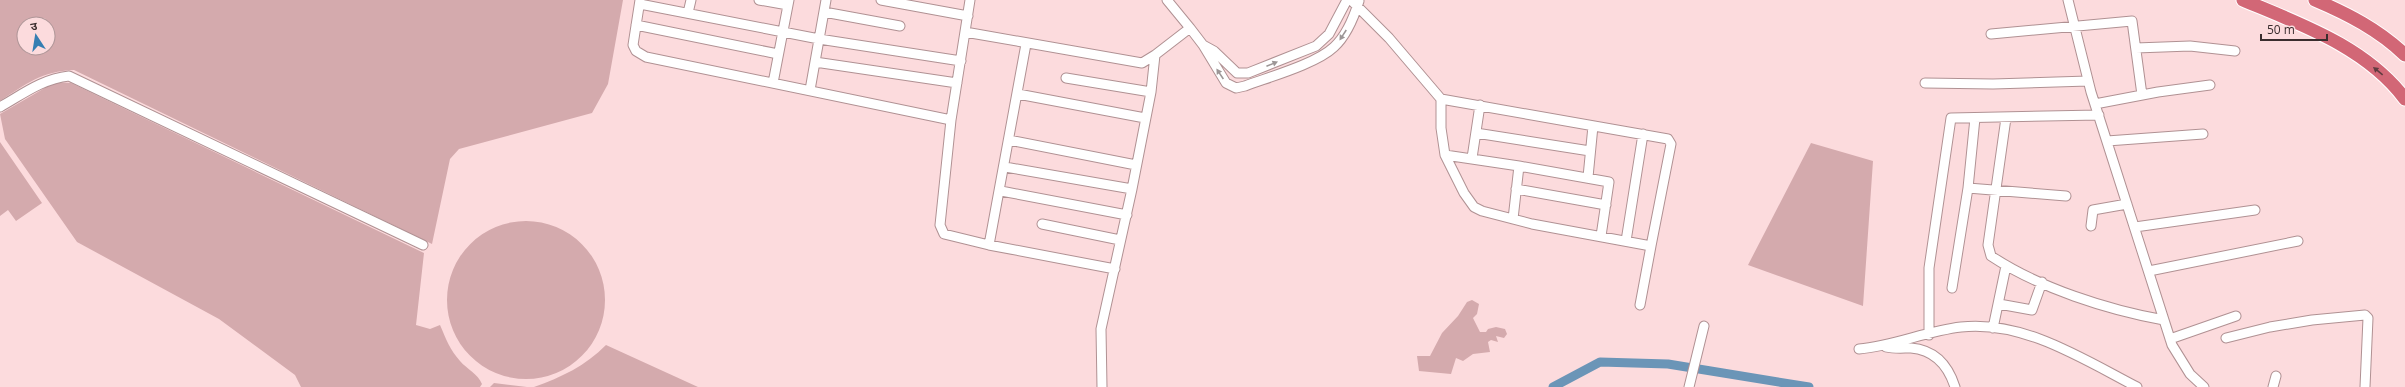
<svg xmlns="http://www.w3.org/2000/svg" width="2405" height="387" viewBox="0 0 2405 387" font-family="'Open Sans','Noto Sans Devanagari',sans-serif">
  <style>
    .green { fill: #d4aaad; fill-rule: evenodd }
    .lines { fill: none; stroke-linecap: round; stroke-linejoin: round }
    .canal { stroke: #6b95b7; stroke-width: 9 }
    .minor-casing { stroke: #b09193; stroke-width: 11 }
    .highway-casing { stroke: #fff; stroke-width: 15 }
    .minor { stroke: #fff; stroke-width: 9 }
    .highway { stroke: #d26776; stroke-width: 13 }
    .oneway { fill: #9c9696 }
    .oneway2 { fill: #603c40 }
  </style>
  <rect width="100%" height="100%" fill="#fcdbdd"/>
  <!-- green -->
  <path class="green" d="M0 0H623L608 84 592 113 459 149 450 159 432 244 74 70C42 71 26 84 0 101ZM24 24H48V48H24Z
    M55 82 71 83 424 253 416 325 430 329 440 325C446 339 450 350 460 361 467 369 478 374 482 384L480 387H301L295 375 219 319 77 242 5 139 0 114Z
    M0 142 42 203 16 221 8 210 0 216Z
    M1811 143 1873 161 1863 306 1748 265Z
    M447 300a79 79 0 1 1 158 0a79 79 0 1 1-158 0Z
    M1472 300 1479 304 1477 314 1473 318 1480 332H1486L1488 329 1496 327 1505 329 1507 334 1504 338 1496 336 1498 342 1491 340 1488 342 1490 352 1473 354 1463 361 1456 358 1451 374 1419 371 1417 356H1430L1442 333 1458 316 1467 302Z
    M606 345 698 387H534C562 377 585 366 606 345Z
    M494 383 527 387H490Z"/>
  <g class="lines">
    <!-- canal -->
    <path class="canal" d="M1553 387 1600 362 1668 364 1809 387"/>
    <!-- minor casing -->
    <g class="minor-casing">
      <path id="minor" d="M640 0 633 45 636 51 646 57 951 120 940 225 944 234 989 245 1115 269
        M759 0 788 5
        M881 0 968 16
        M1351 0 1389 38 1441 99V128L1445 155 1464 193 1474 207 1482 211 1532 224 1651 246 1640 305
        M2068 0 2091 92 2172 345 2190 374 2204 387
        M640 4 819 39 961 61
        M824 12 900 26
        M688 13 691 0
        M636 25 778 54
        M1190 28 1203 45 1226 83 1236 88 1245 86C1269 77 1316 64 1334 47 1346 36 1354 17 1359 1
        M965 32 1142 63 1155 55
        M1991 34 2132 21 2142 95
        M1203 45 1214 51 1237 73H1248L1316 46 1329 34 1347 0
        M2136 48 2190 46 2235 51
        M815 62 957 83
        M1066 78 1151 92
        M773 83 789 0
        M1925 83 1993 84 2088 81
        M810 90 826 0
        M1018 94 1145 118
        M1441 99 1668 139 1671 144 1651 246
        M2095 104 2158 92 2210 85
        M0 107C23 94 42 79 69 76L423 245
        M2006 118 1988 245 1991 256C2039 288 2108 310 2164 320
        M951 120 970 0
        M1476 133 1590 151
        M1009 140 1136 165
        M2107 141 2203 134
        M1445 155 1519 166 1513 219
        M1472 158 1480 105
        M1519 166 1609 182 1601 236
        M1005 167 1132 189
        M1588 177 1593 126
        M1968 188 2066 196
        M1516 189 1606 205
        M1001 191 1127 215
        M1042 224 1120 240
        M2091 226 2093 210 2127 204
        M2135 227 2255 210
        M1626 241 1643 134
        M989 245 1026 44
        M2149 271 2298 241
        M1952 288 1968 188 1975 118
        M1999 304 2032 310 2042 282
        M1993 328 2006 266
        M1929 335V268L1951 118 2099 115
        M2226 338 2270 327 2312 320 2365 315 2368 318 2365 387
        M2170 339 2236 316
        M1886 347C1895 349 1903 348 1911 348 1935 350 1948 365 1955 387
        M1859 349C1894 346 1926 331 1961 327 2023 320 2083 359 2137 387
        M1102 387 1101 329 1132 189 1151 92 1155 55 1190 28 1167 0
        M1689 387 1704 326
        M2273 387 2276 376"/>
    </g>
    <!-- highway casing -->
    <g class="highway-casing">
      <path id="highway" d="M2243 0C2300 24 2366 47 2405 99
        M2315 0C2348 14 2379 30 2405 55"/>
    </g>
    <!-- minor -->
    <use href="#minor" class="minor"/>
    <!-- highway -->
    <use href="#highway" class="highway"/>
  </g>
  <!-- one-way arrows -->
  <defs><path id="oneway-solid" d="M-6-.8H1V-3.2L6.5 0L1 3.2V.8H-6Z"/></defs>
  <g class="oneway">
    <use href="#oneway-solid" transform="translate(1343 35) rotate(123)"/>
    <use href="#oneway-solid" transform="translate(1272 64) rotate(-22)"/>
    <use href="#oneway-solid" transform="translate(1220 74) rotate(-124)"/>
  </g>
  <use class="oneway2" href="#oneway-solid" transform="translate(2378 71) rotate(-141)"/>
  <!-- north arrow -->
  <g transform="translate(36 36) rotate(348)"><circle r="19" fill="#fcdbdd" stroke="#ae9597"/>
  <path d="M0-3L7 15L0 10L-7 15Z" fill="#367eb2"/>
  <text y="-6" font-size="11" font-weight="bold" text-anchor="middle" fill="#3a2d2e">उ</text>
  </g>
  <!-- scale -->
  <path d="M2261 34v6h66v-6" fill="none" stroke="#3a2d2e" stroke-width="2"/>
  <text x="2267" y="34" font-size="12" fill="#3a2d2e" stroke="#fcdbdd" stroke-width="3" paint-order="stroke">50 m</text>
</svg>
